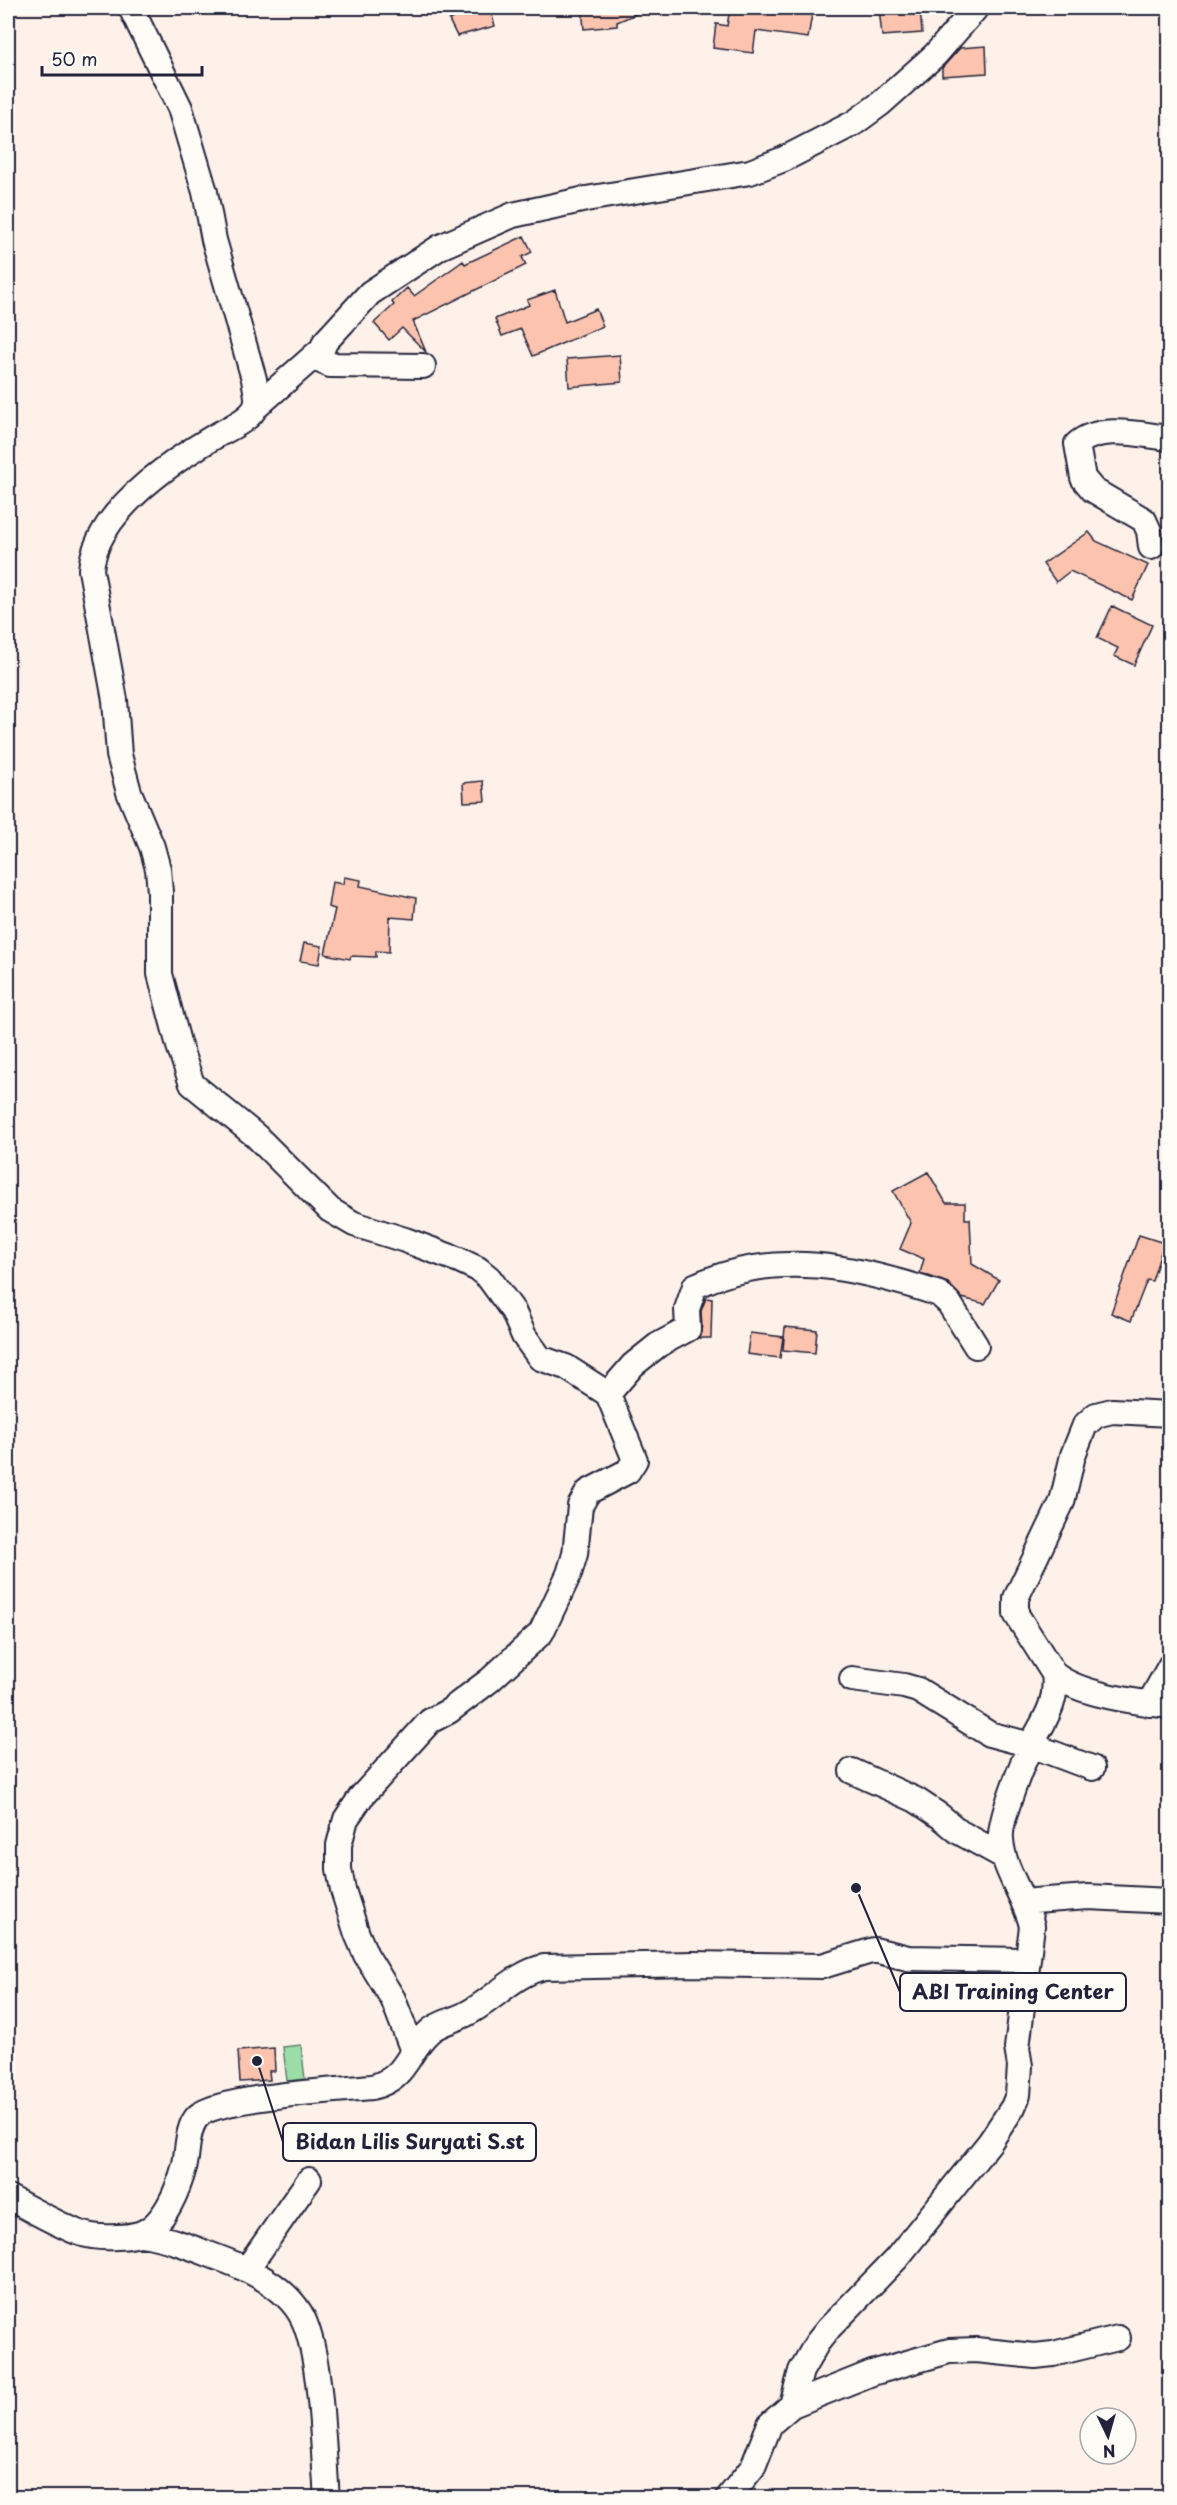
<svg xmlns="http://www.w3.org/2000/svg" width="1177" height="2505" viewBox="0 0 1177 2505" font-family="'Playpen Sans',sans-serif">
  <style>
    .green { fill: #9ddda7; stroke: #608071; stroke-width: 1.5 }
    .building { fill: #fcc4af; stroke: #22223b; stroke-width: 1.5 }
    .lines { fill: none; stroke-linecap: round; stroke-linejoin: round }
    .minor-casing { stroke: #22223b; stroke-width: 28 }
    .minor { stroke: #fdfcf7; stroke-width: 24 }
    .leader { fill: none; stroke: #22223b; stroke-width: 2 }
    .callout-dot { fill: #22223b; stroke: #fdfcf7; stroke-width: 2 }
    .callout { fill: #fdfcf7; stroke: #22223b; stroke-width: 2 }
    .callout-label { font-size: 20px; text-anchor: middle; font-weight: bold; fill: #22223b }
  </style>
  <rect width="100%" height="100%" fill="#fdf1e9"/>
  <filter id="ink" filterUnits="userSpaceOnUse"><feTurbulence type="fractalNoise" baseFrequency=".0167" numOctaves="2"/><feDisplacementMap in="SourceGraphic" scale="12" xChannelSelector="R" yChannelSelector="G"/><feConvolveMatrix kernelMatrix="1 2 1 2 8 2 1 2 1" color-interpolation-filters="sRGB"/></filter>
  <g filter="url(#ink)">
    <!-- green -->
    <path class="green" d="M301 2045 305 2079 287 2081 283 2047Z"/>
    <!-- building -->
    <path class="building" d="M466 8H490L495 26 457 36 449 20 467 11Z
      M582 8H650L617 22V26L584 29Z
      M730 8H813L808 38 756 31 753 53 713 48 716 24 727 26Z
      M879 8H920L922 33 882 36Z
      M986 46 987 73 942 76V68L960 48Z
      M524 236 532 252 522 257 526 265 413 321 426 352 402 328 389 340 374 323 394 305 392 302 407 288 414 296 463 261 465 264Z
      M555 290 565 322 596 309 603 326 533 356 521 329 502 336 495 319 529 305 527 300Z
      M620 355 622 382 569 387 567 359Z
      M1089 532 1096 541 1148 565 1132 600 1070 571 1056 582 1043 564Z
      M1112 606 1152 625 1134 665 1114 656 1118 648 1097 638Z
      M483 781 485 801 464 802 463 783Z
      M344 877 361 880 360 886 416 898 414 919 390 917 389 952 376 951V957L351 956 350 959 325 954 335 909 328 907 332 882 343 884Z
      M304 943 322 946 319 964 300 961Z
      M928 1172 946 1203H965V1219H970L972 1264 999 1280 985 1304 962 1298 948 1283 920 1273 924 1259 900 1249 911 1223 893 1191Z
      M1139 1235 1164 1243 1152 1281 1147 1280 1131 1321 1111 1313Z
      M706 1298 712 1299 711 1338H699L702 1329 701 1311Z
      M785 1327 817 1330 815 1353 783 1350Z
      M750 1333 783 1337 780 1358 747 1354Z
      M274 2048 275 2071H269L270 2080 240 2082 238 2051Z"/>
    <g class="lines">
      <!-- minor casing -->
      <g class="minor-casing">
        <path id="minor" d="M131 8 180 108 205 192 214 240 254 379C255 387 259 398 256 406 250 421 225 430 212 438 168 464 95 514 91 570L115 700 119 755 129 792 152 847 158 869 160 892V974L179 1046 192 1084 256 1136 330 1210 354 1224 405 1240 459 1260 478 1269 489 1278 513 1311 524 1336 540 1358 566 1367 608 1394 635 1460 628 1471 588 1492 580 1506 575 1554 569 1574 541 1633 490 1680 449 1711 430 1721 361 1797 346 1819 339 1845V1869L343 1890 357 1934 366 1955 393 1999 413 2051
          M423 366 330 365 321 361 320 355 325 342 370 293 440 247 513 215 586 199 750 172 784 159 854 123 880 104 935 55 976 8
          M256 407 321 350
          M1151 547 1149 531 1144 520 1093 490 1083 478 1077 444C1101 424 1141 435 1170 438
          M608 1394 633 1365 658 1345 688 1329 687 1309 695 1286C777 1248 857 1267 939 1294L949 1303 976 1346
          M1054 1674C1079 1695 1138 1702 1170 1706
          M852 1679 904 1686 918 1690 989 1734 1031 1745 1092 1768
          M1149 1704 1170 1666
          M852 1771 916 1800 940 1816 959 1832 1003 1856
          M1028 1909 1034 1901 1088 1897 1170 1901
          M8 2197C30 2209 53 2222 77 2232 90 2237 103 2238 117 2237 124 2237 132 2236 139 2234 165 2226 179 2187 185 2164 188 2149 187 2127 198 2116 218 2097 339 2090 372 2087 408 2078 406 2052 430 2031 439 2023 454 2020 464 2015 492 2002 513 1974 544 1967L693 1964 822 1966 874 1950 908 1958 1027 1960
          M141 2234C169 2238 193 2248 219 2258 249 2269 283 2285 300 2313 322 2349 323 2453 327 2498
          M247 2269 309 2180
          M792 2405 872 2373 949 2351 976 2350 1035 2356 1053 2354 1118 2338
          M728 2498 753 2467 770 2424 792 2405 801 2371 817 2343 829 2328 896 2259 990 2142 1013 2107 1018 2095 1020 2066 1017 2048 1032 1926C1025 1896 1003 1871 1001 1839 999 1820 1023 1761 1032 1743 1045 1719 1058 1702 1054 1674L1016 1614V1598L1062 1502 1073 1455 1085 1425 1096 1415 1112 1411 1170 1414"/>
      </g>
      <!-- minor -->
      <use href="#minor" class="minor"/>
    </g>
  </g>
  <!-- callouts -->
  <path class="leader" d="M856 1888L900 1992M257 2061L283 2142"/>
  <g class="callout-dot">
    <circle cx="856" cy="1888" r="6"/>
    <circle cx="257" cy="2061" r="6"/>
  </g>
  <g class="callout">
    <rect x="900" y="1973" width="226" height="38" rx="6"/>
    <rect x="283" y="2123" width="253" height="38" rx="6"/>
  </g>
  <g class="callout-label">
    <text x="1013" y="1999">ABI Training Center</text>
    <text x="410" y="2149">Bidan Lilis Suryati S.st</text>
  </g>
  <!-- margin -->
  <rect width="1177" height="2505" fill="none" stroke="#fdfcf7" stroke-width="30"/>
  <rect x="15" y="15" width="1147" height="2475" fill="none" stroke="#22223b" stroke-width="2" filter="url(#ink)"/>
  <!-- north arrow -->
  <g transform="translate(1108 2436) rotate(175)"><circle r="28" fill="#fdfcf7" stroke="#a5a5ac" stroke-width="1.5"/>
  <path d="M0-4.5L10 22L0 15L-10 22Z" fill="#22223b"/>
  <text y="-9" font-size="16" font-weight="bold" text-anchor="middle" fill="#22223b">N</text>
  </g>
  <!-- scale -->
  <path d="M42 66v9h160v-9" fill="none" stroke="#22223b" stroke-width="3"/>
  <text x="51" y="66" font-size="18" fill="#22223b" stroke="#fdfcf7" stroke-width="4.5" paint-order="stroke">50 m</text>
</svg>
